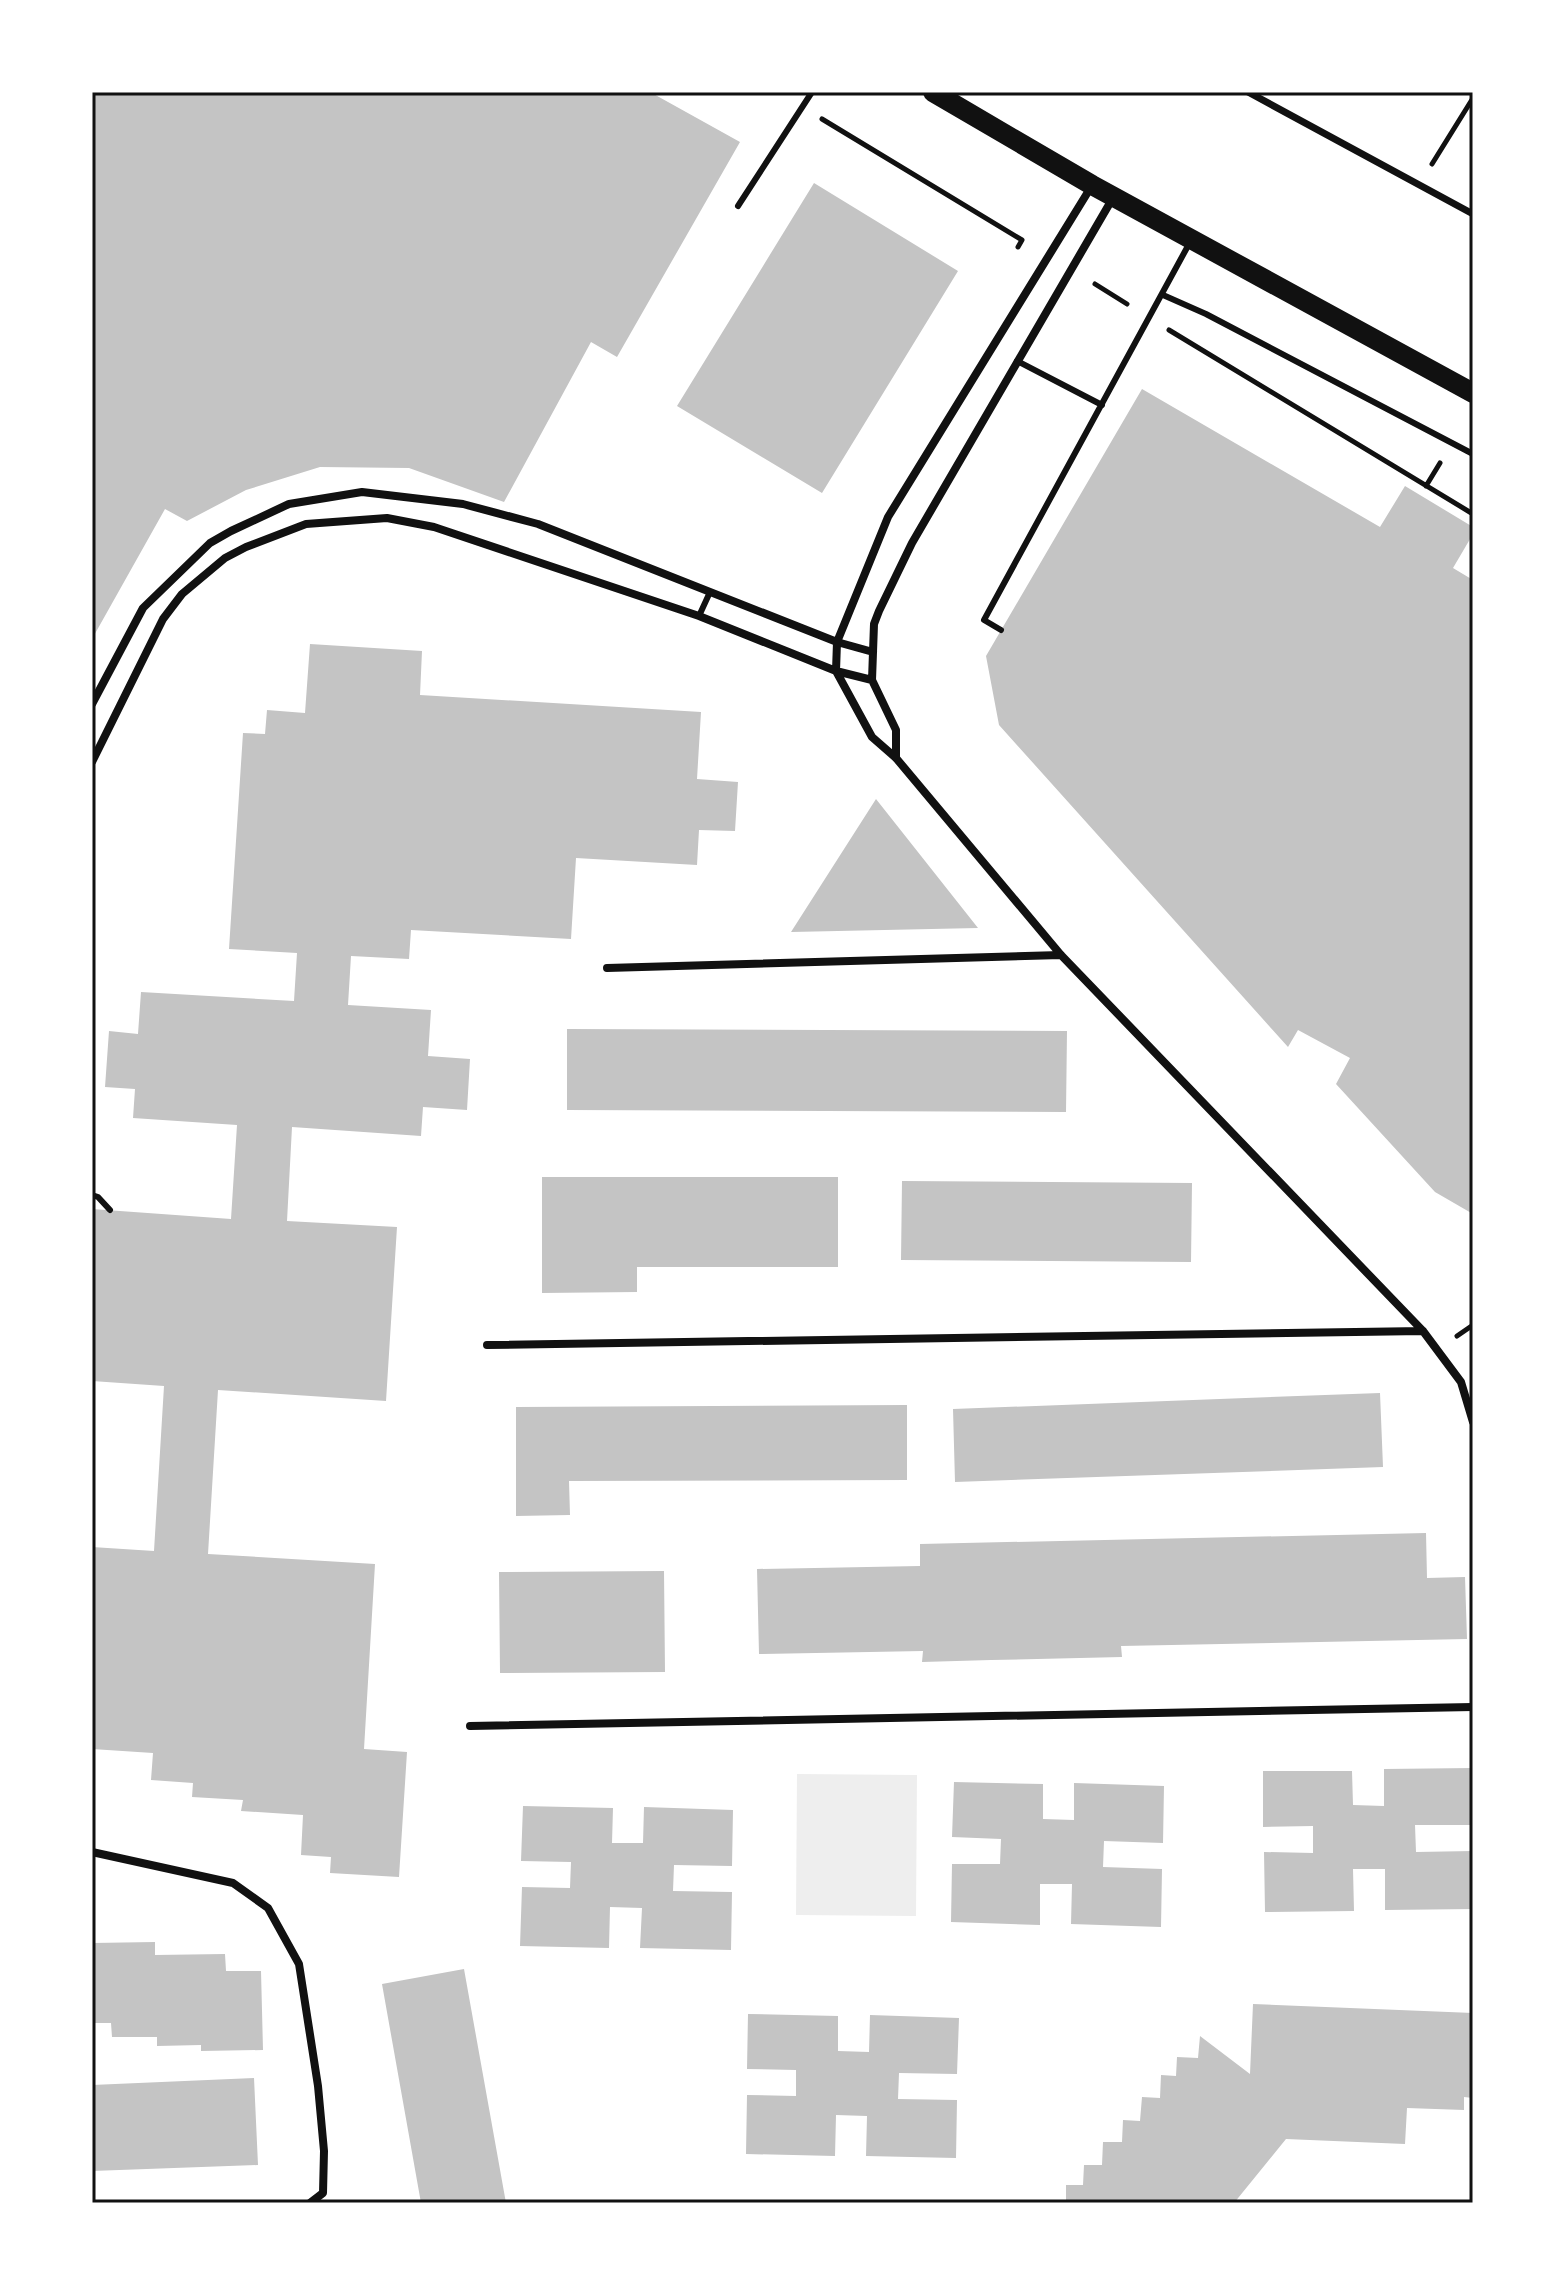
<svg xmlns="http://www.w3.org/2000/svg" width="1565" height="2295" viewBox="0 0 1565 2295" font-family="'Work Sans',sans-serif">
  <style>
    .green { fill: #eee }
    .building { fill: #c4c4c4 }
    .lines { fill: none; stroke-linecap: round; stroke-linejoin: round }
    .path { stroke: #111; stroke-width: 5 }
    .service { stroke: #111; stroke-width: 6 }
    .pedestrian { stroke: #111; stroke-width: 7 }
    .minor { stroke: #111; stroke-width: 8 }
    .primary { stroke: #111; stroke-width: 20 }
    .neatline { fill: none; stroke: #111; stroke-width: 3 }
  </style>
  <rect width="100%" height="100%" fill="#fff"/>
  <!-- green -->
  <path class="green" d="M797 1774 917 1775 916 1916 796 1915Z"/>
  <!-- building -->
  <path class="building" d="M92 92H650L740 142 617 357 591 342 504 502 409 468 320 467 246 490 187 521 165 509 92 639Z
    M814 183 958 271 822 493 677 406Z
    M1142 389 1380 527 1405 486 1473 527V534L1453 568 1473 580V1214L1435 1192 1336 1084 1350 1058 1298 1030 1288 1047 999 725 986 656Z
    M310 644 422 651 420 695 701 712 697 779 738 782 735 831 699 830 697 865 576 858 571 939 411 930 409 959 351 956 348 1005 431 1010 428 1056 470 1059 467 1110 423 1107 421 1136 292 1127 287 1221 397 1227 386 1401 218 1390 208 1554 375 1564 364 1749 407 1752 399 1877 330 1873 331 1857 301 1855 303 1815 241 1811 243 1800 192 1797 193 1783 151 1780 153 1753 92 1749V1547L154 1551 164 1386 92 1381V1209L231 1219 237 1125 133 1118 135 1089 105 1087 109 1031 138 1034 141 992 294 1001 297 953 229 949 243 733 265 734 267 710 305 713Z
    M876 799 978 928 791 932Z
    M567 1029 1067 1031 1066 1112 567 1110Z
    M542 1177H838V1267H637V1292L542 1293Z
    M902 1181 1192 1183 1191 1262 901 1260Z
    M1380 1393 1383 1467 955 1482 953 1409Z
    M907 1405V1480L569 1481 570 1515 516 1516V1407Z
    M1426 1533 1427 1578 1465 1577 1467 1639 1121 1646 1122 1657 991 1660 922 1662 923 1651 759 1654 757 1569 920 1566V1544Z
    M664 1571 665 1672 500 1673 499 1572Z
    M1473 1768V1825H1415L1416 1852 1473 1851V1909L1385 1910V1869H1353L1354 1911 1265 1912 1264 1852 1313 1853V1826L1263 1827V1771H1352L1353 1805 1384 1806V1769Z
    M954 1782 1043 1784V1819L1074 1820V1783L1164 1786 1163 1843 1104 1841 1103 1867 1162 1869 1161 1927 1071 1924 1072 1884H1040V1925L951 1922 952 1864H1000L1001 1839 952 1837Z
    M523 1806 613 1808 612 1843H643L644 1807 733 1810 732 1866 674 1865 673 1891 732 1892 731 1950 640 1948 642 1908 610 1907 609 1948 520 1946 522 1887 570 1888 571 1862 521 1861Z
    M155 1942V1955L225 1954 226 1971H261L263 2050 201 2051V2045L157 2046V2037H112L111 2023H92V1943Z
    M464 1969 506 2203H421L382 1984Z
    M1253 2004 1473 2013V2098L1464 2097V2110L1407 2108 1405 2144 1286 2139 1234 2203H1066V2185H1083L1084 2165H1102L1103 2142H1122L1123 2120 1140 2121 1142 2097 1160 2098 1161 2075 1176 2076 1177 2057 1198 2058 1200 2036 1250 2074Z
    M748 2014 838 2016V2051L869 2052 870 2015 959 2018 957 2074 899 2073 898 2099 957 2100 956 2158 866 2156 867 2116 836 2115 835 2156 746 2154 747 2095 796 2096V2070L747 2069Z
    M254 2078 258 2165 92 2171V2085Z"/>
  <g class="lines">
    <!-- path -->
    <path class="path" d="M822 119 1022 240 1018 247
      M1432 164 1473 98
      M1095 284 1127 304
      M1169 330 1473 514
      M1426 486 1440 463
      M1457 1336 1473 1325"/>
    <!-- service -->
    <path class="service" d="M738 206 812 92
      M1163 295 1206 314 1473 454
      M1017 361 1102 405
      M699 616 710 592
      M1001 630 984 620 1189 244
      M92 1195 98 1197 110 1210"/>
    <!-- pedestrian -->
    <path class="pedestrian" d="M1248 92 1473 214"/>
    <!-- minor -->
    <path class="minor" d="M836 671 872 737 896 758 1061 955 1423 1331 1461 1382 1473 1422
      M836 671 837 642 888 517 1091 187
      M92 704 143 608 210 543 231 531 289 504 362 492 463 504 538 524 837 642 873 652
      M896 758V730L872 680 874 624 879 611 912 543 1114 196
      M92 762 163 619 182 594 225 558 246 547 306 524 387 518 434 527 699 616 836 671 872 680
      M607 968 1061 955
      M487 1345 1423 1331
      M470 1726 1473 1707
      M92 1852 233 1883 268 1908 299 1964 318 2086 324 2151 323 2193 310 2203"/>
    <!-- primary -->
    <path class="primary" d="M933 92 1092 185 1473 393"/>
  </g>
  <!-- border -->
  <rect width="1565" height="2295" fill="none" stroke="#ffffff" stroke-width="188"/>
  <rect x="94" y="94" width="1377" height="2107" class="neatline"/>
</svg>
